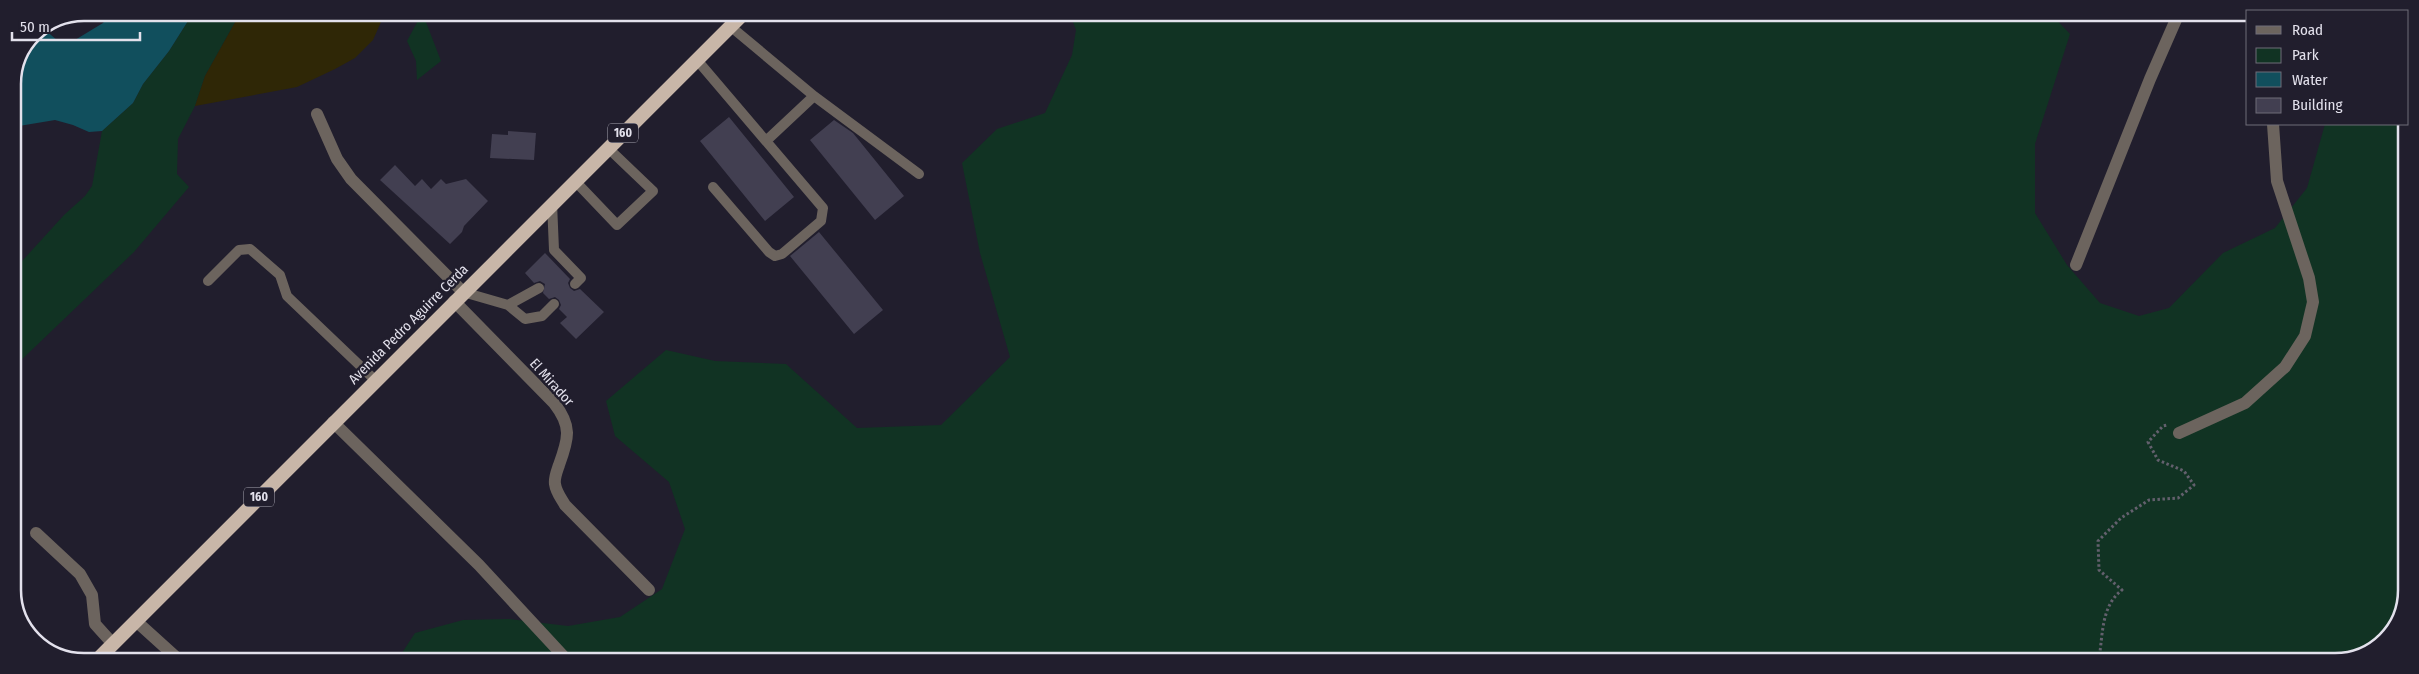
<svg xmlns="http://www.w3.org/2000/svg" width="2419" height="674" viewBox="0 0 2419 674" font-family="'Fira Sans Condensed',sans-serif">
  <style>
    .green { fill: #113323 }
    .sand { fill: #2f2706 }
    .water { fill: #114f5d }
    .building { fill: #423f51 }
    .lines { fill: none; stroke-linecap: round; stroke-linejoin: round }
    .path { stroke: #63606d; stroke-width: 3; stroke-dasharray: 2.5 2.5; stroke-linecap: butt }
    .service { stroke: #6c645e; stroke-width: 10 }
    .minor { stroke: #6c645e; stroke-width: 12 }
    .trunk { stroke: #c8b6a8; stroke-width: 14 }
    .labels { text-anchor: middle; stroke-width: 5; stroke-linejoin: round; paint-order: stroke }
    .shield { fill: #211e2d; stroke: #a9a6b3; stroke-width: 1 }
    .shield-label { font-size: 12px; font-weight: bold; fill: #e3e1ec }
    .street-label { font-size: 14px; fill: #e3e1ec; stroke: #211e2d }
    .rim { fill: none; stroke: #e3e1ec; stroke-width: 2.5 }
  </style>
  <rect width="100%" height="100%" fill="#211e2d"/>
  <!-- green -->
  <path class="green" d="M193 13H238V17L205 76 195 106 178 139 177 174 189 187 134 252 13 368V271L64 215 85 196 92 186 102 131 133 103 143 84 169 51Z
    M422 13H436L426 22 441 61 417 80 416 61 407 41Z
    M1070 14 2052 15 2070 34 2035 144V213L2067 265 2100 303 2139 316 2169 308 2223 253 2275 228 2307 188 2325 124H2406L2404 608 2381 642 2374 648 2335 661 398 659 415 633 463 620 509 619 568 626 620 617 662 589 685 529 669 482 615 436 606 401 666 350 715 361 786 364 857 428 941 425 1010 357 980 253 962 163 997 129 1045 113 1072 55 1076 30Z"/>
  <!-- sand -->
  <path class="sand" d="M238 13H385L373 40 355 58 335 69 297 87 195 106 205 76 238 17Z"/>
  <!-- water -->
  <path class="water" d="M111 13H193L169 51 143 84 133 103 102 131 89 132 73 125 55 120 13 127V84L34 33 44 29 58 41 75 40 103 23Z"/>
  <!-- building -->
  <path class="building" d="M729 117 794 197 765 221 700 141Z
    M834 120 853 133 904 196 875 220 810 140Z
    M508 131 536 133 534 160 490 158 492 134 508 135Z
    M395 165 415 186 422 179 431 189 441 179 446 184 466 179 488 201 464 226 462 232 450 244 380 180Z
    M819 232 883 310 854 334 790 256Z
    M545 253 570 279 568 283 570 288 574 291 580 289 604 312 576 339 560 323 567 317 559 309 561 305 559 300 555 297 549 299 543 293 545 284 540 281 534 283 525 273Z"/>
  <g class="lines">
    <!-- path -->
    <path class="path" d="M2105 661 2099 659C2103 634 2101 606 2122 590L2099 570 2098 541 2121 518 2149 500 2178 498 2194 485 2184 471 2158 460 2148 442 2163 426 2167 425"/>
    <!-- service -->
    <path class="service" d="M730 26 814 96 919 174
      M697 60 823 208 821 221 782 254 775 256 769 252 713 187
      M766 141 814 96
      M575 181 617 225 653 191 608 148
      M552 203 554 250 581 278 575 284
      M208 281 239 250 250 249 280 275 287 296 375 380
      M463 292 508 305 525 319 542 316 554 304
      M508 305 539 288"/>
    <!-- minor -->
    <path class="minor" d="M317 114 337 159 351 179 463 292
      M2076 265 2150 79 2178 15
      M454 301 554 403C572 426 569 438 559 465 557 471 554 478 555 484 556 492 561 498 565 505L649 590
      M333 422 479 565 567 660
      M2179 433 2245 403 2285 367 2305 336 2313 302 2309 278 2277 181 2273 124
      M36 533 80 574 92 595 95 624 113 644
      M136 621 178 659"/>
    <!-- trunk -->
    <path class="trunk" d="M98 659 744 13"/>
  </g>
  <g class="labels">
    <!-- shield labels -->
    <g class="shield">
      <rect x="608" y="123.5" width="30" height="19" rx="4"/>
      <rect x="244" y="487.5" width="30" height="19" rx="4"/>
    </g>
    <g class="shield-label">
      <text x="623" y="137">160</text>
      <text x="259" y="501">160</text>
    </g>
    <!-- street labels -->
    <g class="street-label">
      <text transform="translate(408 324) rotate(-45)" y="5">Avenida Pedro Aguirre Cerda</text>
      <text transform="translate(552 382) rotate(48)" y="5">El Mirador</text>
    </g>
  </g>
  <!-- crop -->
  <path d="M0 0H2419V674H0ZM84 21H2335A63 63 0 0 1 2398 84V590A63 63 0 0 1 2335 653H84A63 63 0 0 1 21 590V84A63 63 0 0 1 84 21Z" fill="#211e2d" fill-rule="evenodd"/>
  <path class="rim" d="M84 21H2335A63 63 0 0 1 2398 84V590A63 63 0 0 1 2335 653H84A63 63 0 0 1 21 590V84A63 63 0 0 1 84 21Z"/>
  <!-- legend -->
  <rect x="2246" y="10" width="162" height="115" fill="#211e2d" stroke="#6f6c79"/>
  <rect x="2256" y="26" width="25" height="8" fill="#6c645e" stroke="#6f6c79"/>
  <text x="2292" y="35" font-size="15" fill="#e3e1ec">Road</text>
  <rect x="2256" y="48" width="25" height="15" fill="#113323" stroke="#6f6c79"/>
  <text x="2292" y="60" font-size="15" fill="#e3e1ec">Park</text>
  <rect x="2256" y="72" width="25" height="15" fill="#114f5d" stroke="#6f6c79"/>
  <text x="2292" y="85" font-size="15" fill="#e3e1ec">Water</text>
  <rect x="2256" y="98" width="25" height="15" fill="#423f51" stroke="#6f6c79"/>
  <text x="2292" y="110" font-size="15" fill="#e3e1ec">Building</text>
  <!-- scale -->
  <path d="M12 32v8h128v-8" fill="none" stroke="#e3e1ec" stroke-width="2.5"/>
  <text x="20" y="32" font-size="15" fill="#e3e1ec" stroke="#211e2d" stroke-width="4" paint-order="stroke">50 m</text>
</svg>
